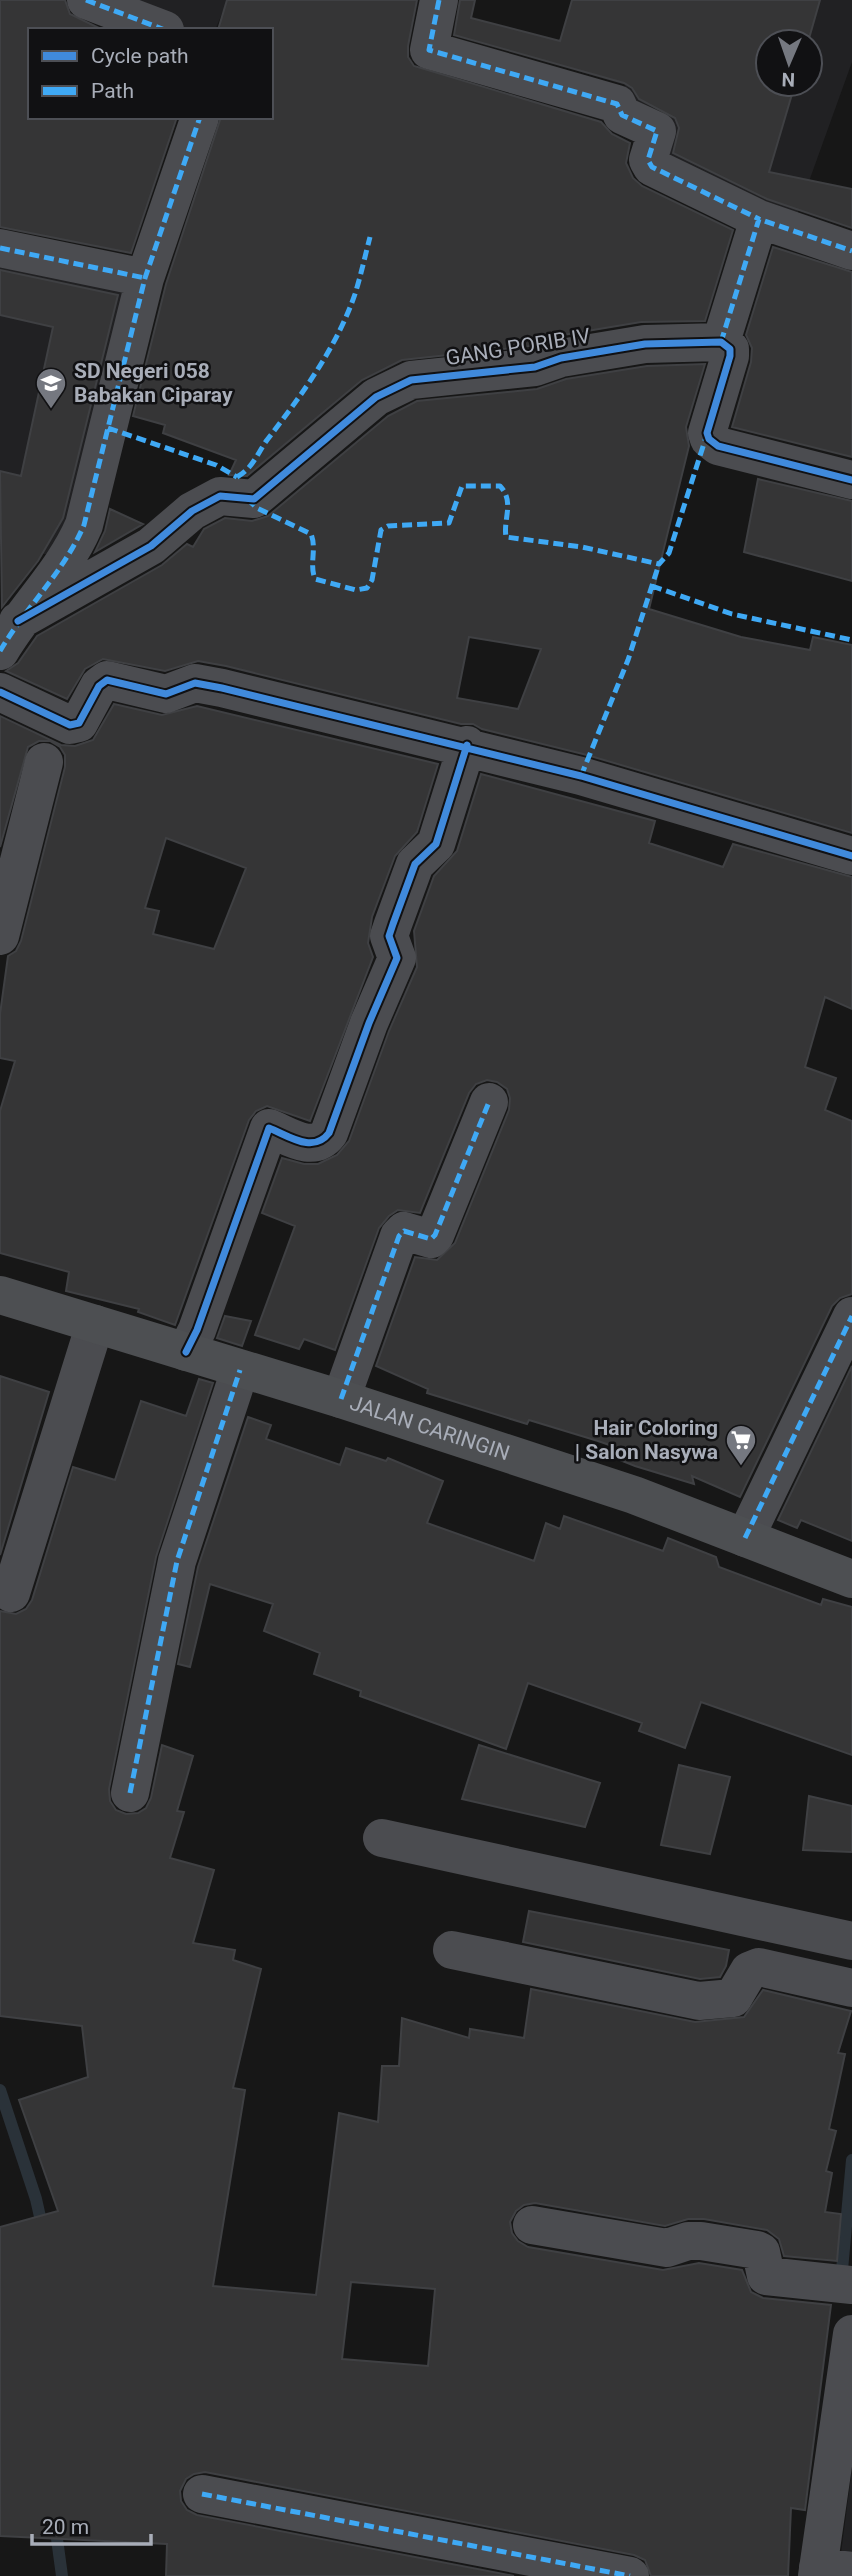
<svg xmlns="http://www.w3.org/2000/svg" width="852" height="2576" viewBox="0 0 852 2576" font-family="Roboto,sans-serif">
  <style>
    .built { fill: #212123; fill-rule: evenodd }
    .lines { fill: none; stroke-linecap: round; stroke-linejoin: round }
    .stream { stroke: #2a3239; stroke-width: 12 }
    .building { fill: #353536; stroke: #3f4043; stroke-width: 2; fill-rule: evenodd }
    .minor { stroke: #4b4c50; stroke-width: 38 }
    .major { stroke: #4d4f52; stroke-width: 38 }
    .quiet { stroke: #3fa9f5; stroke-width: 5; stroke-dasharray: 10 5; stroke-linecap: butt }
    .cycleway-casing { stroke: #111113; stroke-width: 11 }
    .cycleway { stroke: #408adc; stroke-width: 7 }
    .labels { text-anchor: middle; stroke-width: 5; stroke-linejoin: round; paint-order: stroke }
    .street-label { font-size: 21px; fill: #a8adb8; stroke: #111113 }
    .poi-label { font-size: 21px; font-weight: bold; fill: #a8adb8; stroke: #111113; text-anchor: start }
  </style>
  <rect width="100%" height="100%" fill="#171717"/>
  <!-- built -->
  <path class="built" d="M71 0H228L215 30H174Z
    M598 0H852V62L794 223 647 168 658 141 614 115 625 85 578 71ZM768 42H810V84H768Z
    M0 253 134 277 67 559 0 544Z
    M852 2469V2576H838Z"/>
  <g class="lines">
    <!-- stream -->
    <path class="stream" d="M0 2090 36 2199 43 2230
      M841 2281 852 2160
      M55 2524 62 2576"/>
  </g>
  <!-- building -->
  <path class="building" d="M0 0H65L70 14 103 30H30V117H177L131 253 0 227Z
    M227 0H417L408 46V57L414 66 601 122 612 134 630 143 626 163 633 178 642 186 733 230 705 321 641 322 557 336 530 346 402 360 362 380 247 476 229 475 236 460 163 433 165 425 133 416 166 284 221 117H271V30H218Z
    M460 0H475L471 18 560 41 572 0H820L808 42H768V84H795L769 172 852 189V228L767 199 673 153 679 128 675 118 639 99 632 88 624 83 454 35Z
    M773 247 852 272V457L732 427 751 362 752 348 746 335Z
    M0 270 118 295 63 518 38 561 2 607 0 471 21 476 53 327 0 315Z
    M705 364 686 427 689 446 649 609 741 637 810 650 813 637 852 645V833L587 755 482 729 473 724H461L226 666 198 661 165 671 103 659 85 669 67 699 6 671 18 663 37 636 162 565 187 544 193 547 204 529 225 518 252 521 268 516 388 416 417 401 537 389 566 379 647 366ZM469 637 541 649 518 709 457 698Z
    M758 479 852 501V581L744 552Z
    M110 509 143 524 95 552 105 531Z
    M114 704 162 715 197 706 438 764 417 832 395 856 372 917 368 943 373 957 310 1121 267 1106 256 1111 249 1120 175 1325 138 1312 139 1309 66 1291 69 1272 0 1253V1111L15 1061 0 1058V1014L8 956 16 951 21 941 65 767V755L60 747 50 741H39L28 747 0 847V716L61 745 75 746 93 740ZM166 838 246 868 214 949 153 934 159 911 145 908Z
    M481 774 655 821 649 843 723 867 733 844 852 877V1009L825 997 805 1067 836 1078 825 1110 852 1121V1294L840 1298 832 1306 740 1497 692 1476 694 1484 635 1466 612 1457 615 1447 598 1441 529 1420 527 1424 427 1393 428 1389 376 1366 415 1257 437 1260 455 1243 509 1110 510 1098 507 1089 497 1082 487 1080 476 1084 469 1093 420 1213 398 1210 389 1216 379 1228 335 1350 304 1339 299 1349 255 1335 295 1226 262 1213 282 1158 304 1164H318L337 1155 349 1141 389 1031 417 967 414 931 434 876 457 851Z
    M225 1316 251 1321 242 1346 217 1338Z
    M852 1366V1541L801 1520 797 1528 778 1520Z
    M0 1376 49 1392 0 1555Z
    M199 1379 213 1383 156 1557 109 1789 110 1801 116 1810 126 1814 138 1813 146 1808 151 1798 162 1745 193 1756 177 1811 184 1812 170 1858 214 1870 193 1943 235 1950 233 1960 261 1969 233 2088 245 2090 213 2286 316 2295 339 2113 378 2122 382 2066H399L402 2018 469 2038 470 2029 524 2038 531 1989 695 2022 744 2017 763 1990 851 2011 838 2053 845 2054 829 2129 836 2131 826 2171 832 2173 825 2212 841 2214 837 2261 784 2256 779 2239 767 2230 704 2219H688L665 2226 535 2203 524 2205 516 2211 510 2222 512 2233 518 2241 528 2247 663 2270 699 2263 742 2270 751 2292 763 2298 831 2305 805 2510 791 2508 788 2576H651L645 2560 634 2555 205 2472 194 2474 186 2479 180 2491 181 2501 187 2510 197 2515 514 2576H166L167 2544 0 2536V2227L58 2211 19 2100 88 2077 82 2026 0 2016V1611L16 1614 26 1609 32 1600 73 1467 115 1480 141 1401 186 1416ZM351 2282 435 2289 428 2366 342 2359Z
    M248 1417 271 1425 266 1439 340 1465 346 1448 386 1461 388 1458 443 1481 427 1523 534 1561 546 1523 560 1529 564 1516 663 1551 668 1538 716 1557 719 1567 821 1605 823 1599 852 1607V1755L701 1702 685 1748 639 1731 642 1723 528 1683 506 1749 360 1696 361 1691 314 1674 320 1653 264 1631 273 1604 210 1584 190 1667 178 1664 198 1567Z
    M479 1745 600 1783 585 1827 462 1799Z
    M679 1765 730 1777 710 1854 661 1845Z
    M809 1796 852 1806V1852L803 1850Z
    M529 1911 729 1950 726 1966 720 1977 700 1979 523 1942Z"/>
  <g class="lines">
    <!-- minor -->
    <path class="minor" d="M86 0 165 30
      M439 0 429 50 617 104 622 115 657 131 648 160 652 167 759 219
      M0 248 145 278
      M721 342 759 219 852 251
      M18 621 151 546 192 511 220 496 254 499 376 397 411 380 535 367 561 358 645 344 721 342 730 349V356L707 433 709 439 718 446 852 480
      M0 651C26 607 64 572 84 525L145 278 200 117
      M0 692 70 725 79 723 99 686 107 680 166 694 195 683 222 688 581 776 852 856
      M0 936 44 762
      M186 1352 197 1330 269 1128C289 1136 313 1154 329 1133L369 1023 397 958 389 936 393 924 415 864 436 844 467 745
      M341 1399 399 1236 404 1231 431 1239 435 1235 489 1102
      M745 1538 852 1316
      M11 1593 95 1324
      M130 1793 177 1561 240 1370
      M382 1838 852 1941
      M452 1950 699 2001 733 1998 749 1971 759 1967 852 1988
      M532 2225 667 2248 688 2241H701L757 2250 761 2252 766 2276 852 2285
      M202 2494 630 2576
      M818 2567 852 2571
      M817 2576 852 2334"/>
    <!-- major -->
    <path class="major" id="s1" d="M0 1295 341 1399 634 1495 852 1579"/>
    <!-- quiet -->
    <path class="quiet" d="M86 0 165 30
      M439 0 429 50 617 104 622 115 657 131 648 160 652 167 759 219
      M0 248 145 278
      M721 342 759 219 852 251
      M108 428 216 465 237 477
      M237 477C253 468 257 454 267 440 301 396 337 347 355 294 361 275 365 256 370 237
      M247 499 257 508 311 534C317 549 309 564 315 579L356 590 367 588 372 580 381 530 388 526 449 523 462 486H500C515 502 503 518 506 537L582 547 659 564 669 553 707 434
      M652 586 732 614 852 640
      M0 651C26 607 64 572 84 525L145 278 200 117
      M581 776 628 660 659 564
      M341 1399 399 1236 404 1231 431 1239 435 1235 489 1102
      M745 1538 852 1316
      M130 1793 177 1561 240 1370
      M202 2494 630 2576"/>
    <!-- cycleway casing -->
    <g class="cycleway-casing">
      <path id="cycleway" d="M18 621 151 546 192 511 220 496 254 499 376 397 411 380 535 367 561 358 645 344 721 342 730 349V356L707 433 709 439 718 446 852 480
        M0 692 70 725 79 723 99 686 107 680 166 694 195 683 222 688 581 776 852 856
        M186 1352 197 1330 269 1128C289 1136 313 1154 329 1133L369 1023 397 958 389 936 393 924 415 864 436 844 467 745"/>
    </g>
    <!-- cycleway -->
    <use href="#cycleway" class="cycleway"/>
  </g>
  <!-- icons -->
  <defs>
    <g id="school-pin" transform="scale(1.575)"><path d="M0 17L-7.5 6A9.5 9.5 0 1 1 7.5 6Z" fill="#757880" stroke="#111113"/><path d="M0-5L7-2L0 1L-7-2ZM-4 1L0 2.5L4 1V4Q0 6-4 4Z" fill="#fff"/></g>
    <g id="supermarket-pin" transform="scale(1.575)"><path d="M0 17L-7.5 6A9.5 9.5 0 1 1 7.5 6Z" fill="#757880" stroke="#111113"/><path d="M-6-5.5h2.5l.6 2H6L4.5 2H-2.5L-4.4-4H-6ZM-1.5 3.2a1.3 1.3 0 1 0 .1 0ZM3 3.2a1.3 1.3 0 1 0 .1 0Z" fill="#fff"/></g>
  </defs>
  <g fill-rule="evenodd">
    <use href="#school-pin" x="51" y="383"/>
    <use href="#supermarket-pin" x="741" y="1440"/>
  </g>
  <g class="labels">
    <!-- street labels -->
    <g class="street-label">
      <text transform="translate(518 347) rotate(-9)" y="7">GANG PORIB IV</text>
      <text dy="7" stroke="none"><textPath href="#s1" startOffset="450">JALAN CARINGIN</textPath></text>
    </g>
    <!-- poi labels -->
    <g class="poi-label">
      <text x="74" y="378">SD Negeri 058<tspan x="74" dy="24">Babakan Ciparay</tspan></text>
      <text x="718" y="1435" text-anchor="end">Hair Coloring<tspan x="718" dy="24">| Salon Nasywa</tspan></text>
    </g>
  </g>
  <!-- legend -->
  <rect x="28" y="28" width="245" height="91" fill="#111113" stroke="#4d4f55" stroke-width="2"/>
  <rect x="42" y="51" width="35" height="10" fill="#408adc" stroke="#4d4f55" stroke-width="2"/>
  <text x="91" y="63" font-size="21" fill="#a8adb8">Cycle path</text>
  <rect x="42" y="86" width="35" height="10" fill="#3fa9f5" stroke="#4d4f55" stroke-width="2"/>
  <text x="91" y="98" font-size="21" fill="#a8adb8">Path</text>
  <!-- north arrow -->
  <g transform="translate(789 63) rotate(182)"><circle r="33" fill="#111113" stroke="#4d4f55" stroke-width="2"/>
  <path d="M0-5L12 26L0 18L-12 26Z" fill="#757880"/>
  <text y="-10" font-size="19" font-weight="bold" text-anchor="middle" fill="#a8adb8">N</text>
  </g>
  <!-- scale -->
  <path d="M32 2534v10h119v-10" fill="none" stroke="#a8adb8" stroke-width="3.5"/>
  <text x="42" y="2534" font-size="21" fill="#a8adb8" stroke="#111113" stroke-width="5" paint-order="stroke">20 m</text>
</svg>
